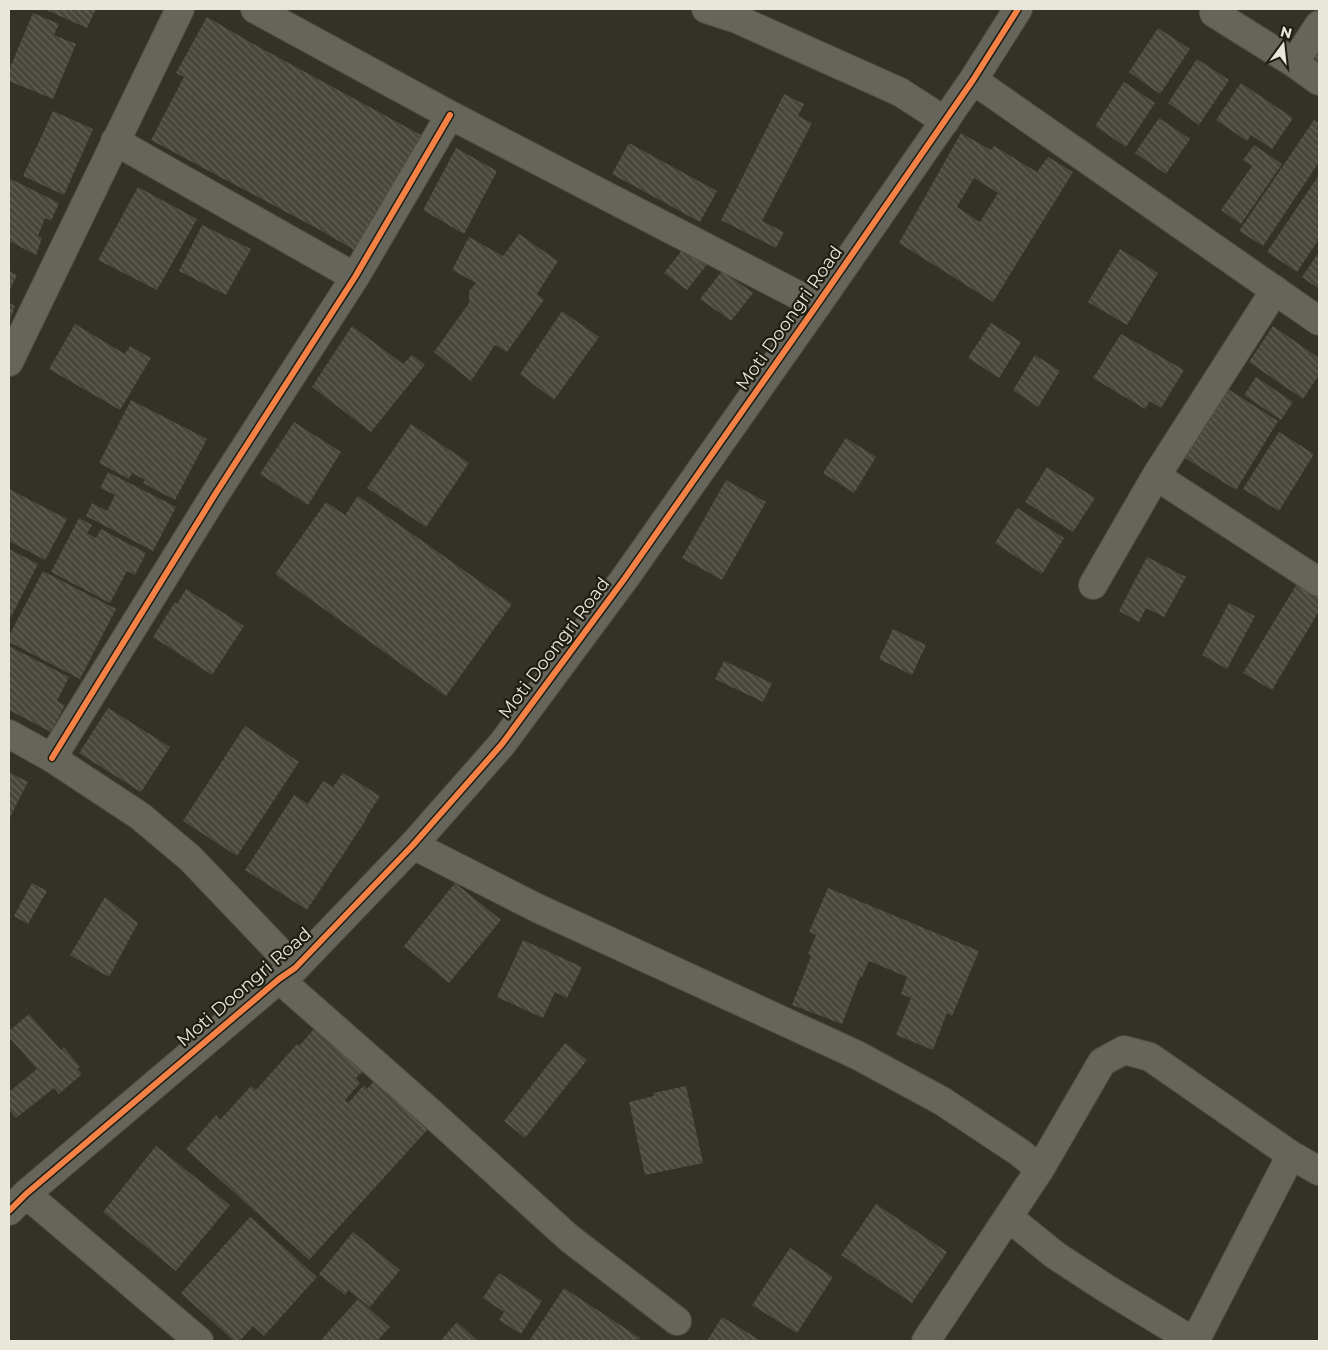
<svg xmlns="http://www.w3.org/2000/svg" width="1328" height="1350" viewBox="0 0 1328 1350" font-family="Montserrat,sans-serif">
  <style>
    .building { fill: url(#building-back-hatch); fill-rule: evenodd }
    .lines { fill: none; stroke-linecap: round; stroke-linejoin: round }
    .street-casing { stroke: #4f4e44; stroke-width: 30 }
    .secondary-casing { stroke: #4f4e44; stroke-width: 30 }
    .street { stroke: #66655c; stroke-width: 28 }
    .secondary { stroke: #66655c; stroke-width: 28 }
    .cycleway-casing { stroke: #1e1d14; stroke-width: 9 }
    .cycleway { stroke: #f48246; stroke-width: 6 }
    .labels { text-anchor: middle; stroke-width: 4.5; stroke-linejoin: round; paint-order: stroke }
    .street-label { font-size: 18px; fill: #e8e7da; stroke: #1e1d14 }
  </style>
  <defs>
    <pattern id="building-back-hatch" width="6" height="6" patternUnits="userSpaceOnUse" patternTransform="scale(1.25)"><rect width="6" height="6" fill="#49463d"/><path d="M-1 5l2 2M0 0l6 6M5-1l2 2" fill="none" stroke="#636158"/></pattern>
  </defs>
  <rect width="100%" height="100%" fill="#333226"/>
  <!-- building -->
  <path class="building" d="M44 9H96L87 28Z
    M33 13 59 24 54 35 76 44 53 99 9 81V70Z
    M207 17 250 42 421 135 361 254 320 230 151 140 184 77 176 73Z
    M1158 28 1190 49 1160 94 1129 72Z
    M1319 43V66L1309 59Z
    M1197 59 1229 80 1199 125 1168 103Z
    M1124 82 1155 103 1126 147 1095 126Z
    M1241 83 1293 118 1272 149 1251 135 1247 141 1216 120Z
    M784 94 804 104 798 116 812 123 762 221 784 232 776 248 721 220Z
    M53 111 93 129 64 195 23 176Z
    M1159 118 1190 139 1166 174 1135 153Z
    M1314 120 1319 123V162L1263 246 1239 231Z
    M961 133 991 150 994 146 1037 172 1048 157 1073 172 993 302 899 243ZM974 178 998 193 980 222 957 207Z
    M629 143 717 191 700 222 612 174Z
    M1254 145 1282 164 1241 224 1221 210 1252 166 1243 160Z
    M456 148 497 171 464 234 423 210Z
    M1319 175V239L1297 272 1267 252Z
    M9 178 59 203 51 221 45 218 38 236 42 238 36 255 9 241Z
    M138 187 197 219 157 290 98 260Z
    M202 225 251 249 226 295 179 271Z
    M519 234 558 261 537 294 544 300 507 352 495 345 471 381 434 352 469 303V291L476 283 452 270 469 237 503 256Z
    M686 245 709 262 687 290 664 273Z
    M1120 249 1158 273 1127 325 1088 302Z
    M1319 252V289L1302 277Z
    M9 271 17 275 9 292Z
    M722 271 753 293 731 321 700 299Z
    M9 303 15 306 9 322Z
    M562 311 599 337 554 400 520 374Z
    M991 323 1021 342 999 378 968 358Z
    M75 324 125 354 130 346 151 358 120 410 49 369Z
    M352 326 403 364 412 355 425 365 371 432 312 387Z
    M1273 326 1319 358V375L1303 399 1249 362Z
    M1121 334 1184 370 1161 408 1150 401 1145 409 1093 378Z
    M1035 355 1060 371 1038 407 1013 390Z
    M1256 377 1293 402 1281 420 1244 395Z
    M1228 389 1278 421 1236 490 1185 458Z
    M131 400 207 439 175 500 143 483 145 480 132 473 129 479 99 463Z
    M294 422 341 452 308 505 260 474Z
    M411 424 469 463 426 527 367 488Z
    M1279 432 1314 454 1279 511 1243 489Z
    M846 438 876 457 854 493 823 473Z
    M1047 467 1095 498 1073 532 1025 502Z
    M108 472 176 507 153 551 86 516 92 503 107 511 115 495 100 488Z
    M726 480 766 502 722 580 682 558Z
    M9 489 67 519 45 560 9 541Z
    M358 496 512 604 446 696 275 574 326 502 345 515Z
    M1017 508 1064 538 1042 574 995 543Z
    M79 518 92 525 87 533 96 538 101 529 146 553 135 575 127 571 110 603 51 572Z
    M9 549 38 564 11 617 9 616Z
    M1147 557 1186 577 1164 617 1146 608 1139 622 1119 611Z
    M43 571 116 609 80 679 9 642V636Z
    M1298 582 1319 594V611L1272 690 1243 673Z
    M186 589 244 626 212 675 153 637 175 602 177 604Z
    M1229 603 1255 616 1227 669 1202 655Z
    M893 629 926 645 912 675 879 659Z
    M9 646 69 677 57 701 65 705 51 732 9 710Z
    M724 661 772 683 763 702 715 679Z
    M108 708 170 747 141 792 79 753Z
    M245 726 299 762 237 856 183 821Z
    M9 772 28 782 9 819Z
    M343 773 380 796 366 818H367L307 910 245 870 294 795 308 804 323 781 333 787Z
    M32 883 47 891 28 924 14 916Z
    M455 883 501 920 449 983 404 946Z
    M828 888 979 951 952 1016 947 1013 933 1050 896 1035 911 998 901 994 907 977 869 961 862 977H860L842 1024 792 1005 811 956 808 954 816 935 809 932Z
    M105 897 138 923 109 977 70 955Z
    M523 940 582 967 567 998 555 992 543 1018 497 997Z
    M29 1014 61 1050 64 1047 80 1067 77 1069 82 1074 59 1094 54 1088 16 1118 9 1110V1092L37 1069 9 1037V1031Z
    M321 1021 364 1070 356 1078 360 1083 345 1100 348 1103 364 1085 367 1089 375 1080 429 1128 309 1260 186 1149 216 1115 220 1120 251 1086 256 1090 297 1044 299 1046Z
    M565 1043 587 1060 525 1138 504 1121Z
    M686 1086 703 1163 645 1175 629 1102 654 1096 653 1093Z
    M156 1146 230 1205 176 1271 103 1212Z
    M876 1204 947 1252 912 1303 841 1255Z
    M250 1217 317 1277 264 1336 253 1326 240 1341H234L181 1293Z
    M353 1232 400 1270 370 1307 348 1290 345 1295 319 1274Z
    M790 1248 833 1277 797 1333 752 1305Z
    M499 1273 542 1301 521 1334 499 1320 504 1312 483 1298Z
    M564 1288 640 1338 638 1341H529Z
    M358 1299 390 1327 378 1340 380 1341H320Z
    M722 1317 761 1341H707Z
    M457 1322 478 1341H440Z"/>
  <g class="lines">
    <!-- street casing -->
    <g class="street-casing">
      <path id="street" d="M255 9 450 115 817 305
        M706 9 737 19 900 92 945 121
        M1214 13 1294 63
        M1319 25 1294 63 1319 81
        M115 141 355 277
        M1275 290 1156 476 1319 582
        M9 362 180 9
        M1093 585 1156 476
        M9 734 52 758 140 816 190 858 295 968
        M52 758 214 496 355 277 450 115
        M413 845 537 908 857 1055 942 1101 1019 1152 1040 1169
        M279 979 429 1111 569 1238 677 1321
        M26 1194 199 1341
        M1008 1217 1055 1255 1107 1289 1193 1341
        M926 1341 1040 1169 1102 1062 1124 1050 1150 1057 1291 1155 1319 1171
        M1195 1341 1291 1155"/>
    </g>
    <!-- secondary casing -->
    <g class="secondary-casing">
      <path id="secondary" d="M973 80 1319 321
        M9 1211 26 1194 279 979 295 968 413 845 502 744 625 578 817 305 973 80 1018 9"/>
    </g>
    <!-- street -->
    <use href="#street" class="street"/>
    <!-- secondary -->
    <use href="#secondary" class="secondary"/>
    <!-- cycleway casing -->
    <g class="cycleway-casing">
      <path id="cycleway" d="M52 758 214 496 355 277 450 115
        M9 1211 26 1194 279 979 295 968 413 845 502 744 625 578 817 305 973 80 1018 9"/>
    </g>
    <!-- cycleway -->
    <use href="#cycleway" class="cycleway"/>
  </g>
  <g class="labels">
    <!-- street labels -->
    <g class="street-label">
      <text transform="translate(789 318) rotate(-55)" y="6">Moti Doongri Road</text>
      <text transform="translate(554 648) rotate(-53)" y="6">Moti Doongri Road</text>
      <text transform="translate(244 987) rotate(-41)" y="6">Moti Doongri Road</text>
    </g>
  </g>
  <!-- border -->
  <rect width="1328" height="1350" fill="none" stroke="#e8e7da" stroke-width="20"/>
  <!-- north arrow -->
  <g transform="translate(1283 45) rotate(15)" stroke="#1e1d14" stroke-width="4" paint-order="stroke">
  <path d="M0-4L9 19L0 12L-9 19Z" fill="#e8e7da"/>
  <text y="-8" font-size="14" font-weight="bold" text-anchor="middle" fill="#e8e7da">N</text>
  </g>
</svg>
